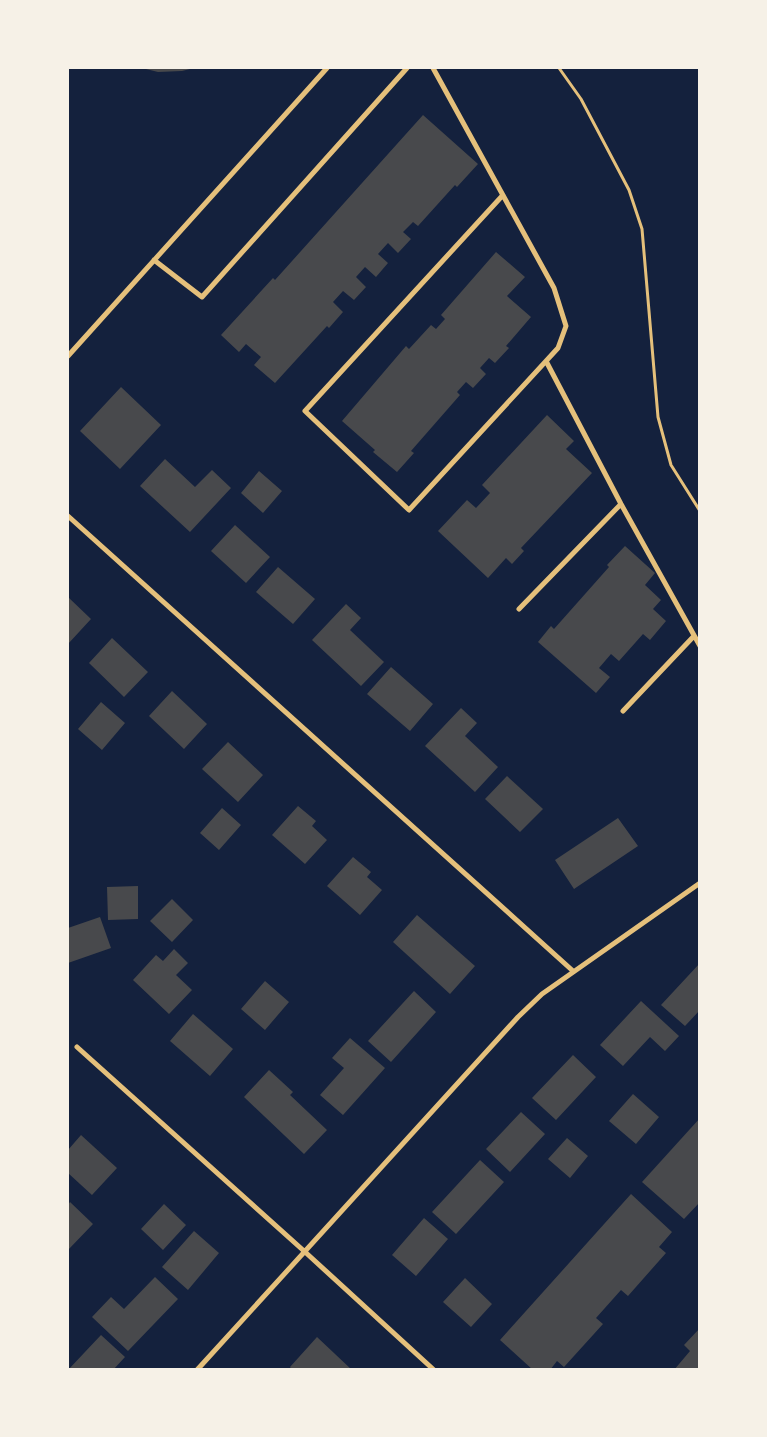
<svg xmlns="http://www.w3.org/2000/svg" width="767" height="1437" viewBox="0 0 767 1437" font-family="'Alegreya Sans',sans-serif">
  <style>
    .building { fill: #48494c }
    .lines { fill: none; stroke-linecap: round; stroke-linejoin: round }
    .path { stroke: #e5c07b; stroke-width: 3 }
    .minor { stroke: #e5c07b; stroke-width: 5 }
  </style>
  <rect width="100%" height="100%" fill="#14213d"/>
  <!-- building -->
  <path class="building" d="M142 68H194L182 71 158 72Z
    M423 115 478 164 457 187 455 185 418 226 413 222 403 232 411 239 398 253 388 243 378 254 388 263 376 277 365 267 356 277 366 287 354 300 343 291 333 302 343 312 329 328 327 326 275 383 254 365 261 357 246 344 239 352 221 335 273 278 275 280Z
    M496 252 525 277 507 296 531 317 506 346 509 348 495 363 489 358 480 368 486 374 473 388 466 382 457 392 460 395 411 451 414 453 397 472 373 452 375 450 342 421 406 346 409 349 431 325 436 329 445 319 441 315Z
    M121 387 161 425 120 469 80 431Z
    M547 415 574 441 566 449 592 473 521 548 524 551 512 564 506 558 488 578 438 531 467 500 476 508 490 493 482 485Z
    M165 459 195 487 212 470 231 488 190 532 140 486Z
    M259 471 282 491 263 513 241 493Z
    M235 525 270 557 246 583 211 551Z
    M625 546 655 573 645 585 661 600 653 609 666 621 650 640 643 634 619 661 611 654 599 668 610 677 596 693 538 642 551 626 554 629 609 567 607 565Z
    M278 567 315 599 293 624 256 592Z
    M68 597 91 619 68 644Z
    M346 604 361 618 350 630 384 662 361 686 312 640Z
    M112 638 148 672 124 697 89 663Z
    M391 667 433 704 410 731 367 694Z
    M172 691 207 724 184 749 149 716Z
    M101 702 125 723 102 750 78 729Z
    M461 708 477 723 465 736 498 767 475 792 425 746Z
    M228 742 263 775 238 802 202 769Z
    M507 776 543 809 520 832 485 799Z
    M298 806 316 821 312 826 327 840 305 864 272 835Z
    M222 808 241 825 219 850 200 833Z
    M618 818 638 846 574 889 555 860Z
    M353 857 371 872 367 877 382 890 360 915 327 886Z
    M138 886V919L108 920 107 887Z
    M172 899 193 920 172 942 150 921Z
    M417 915 475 966 450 994 393 942Z
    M100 917 111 948 68 963V928Z
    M174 949 188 963 176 975 192 990 169 1014 133 980 156 955 163 961Z
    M700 963V1010L685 1026 661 1005Z
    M265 981 289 1002 265 1030 241 1009Z
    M414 991 436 1012 391 1062 368 1041Z
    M641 1001 679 1036 665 1051 650 1037 623 1066 600 1045Z
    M193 1014 233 1049 210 1076 170 1041Z
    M350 1038 385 1068 343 1115 320 1095 344 1068 332 1058Z
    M573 1055 596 1077 556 1120 532 1098Z
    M269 1070 293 1092 290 1095 327 1130 304 1154 244 1097Z
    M633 1094 659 1117 636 1144 609 1121Z
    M521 1112 545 1134 510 1172 486 1149Z
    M700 1118V1202L684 1219 642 1182Z
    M81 1135 117 1168 92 1195 68 1173V1150Z
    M567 1138 588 1156 570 1178 548 1159Z
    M480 1160 504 1182 456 1234 432 1212Z
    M631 1194 672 1232 659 1247 666 1253 628 1296 621 1290 596 1318 603 1324 564 1367 557 1361 550 1370H533L500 1340Z
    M70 1202 93 1224 68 1250V1205Z
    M164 1204 186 1225 163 1250 141 1229Z
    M424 1218 448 1239 416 1276 392 1255Z
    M194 1231 219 1253 188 1290 162 1267Z
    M155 1277 178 1299 128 1351 92 1317 111 1297 124 1309Z
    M465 1278 492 1304 471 1327 443 1302Z
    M700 1328V1370H674L690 1351 684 1345Z
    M101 1335 125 1357 113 1370H68Z
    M317 1337 352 1370H292L290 1367Z"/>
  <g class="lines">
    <!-- path -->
    <path class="path" d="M559 68 581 99 629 190 642 229 658 417 671 465 700 511"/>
    <!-- minor -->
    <path class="minor" d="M433 68 554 288 566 326 558 348 409 510 305 411 503 195
      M154 260 202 297 407 68
      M68 356 327 68
      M546 361 621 504 700 646
      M68 516 573 971
      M519 609 621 504
      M623 711 694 636
      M77 1047 304 1251 434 1370
      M197 1370 518 1017 542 994 700 883"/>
  </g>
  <!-- border -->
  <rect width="767" height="1437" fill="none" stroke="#f6f1e7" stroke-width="138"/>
</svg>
